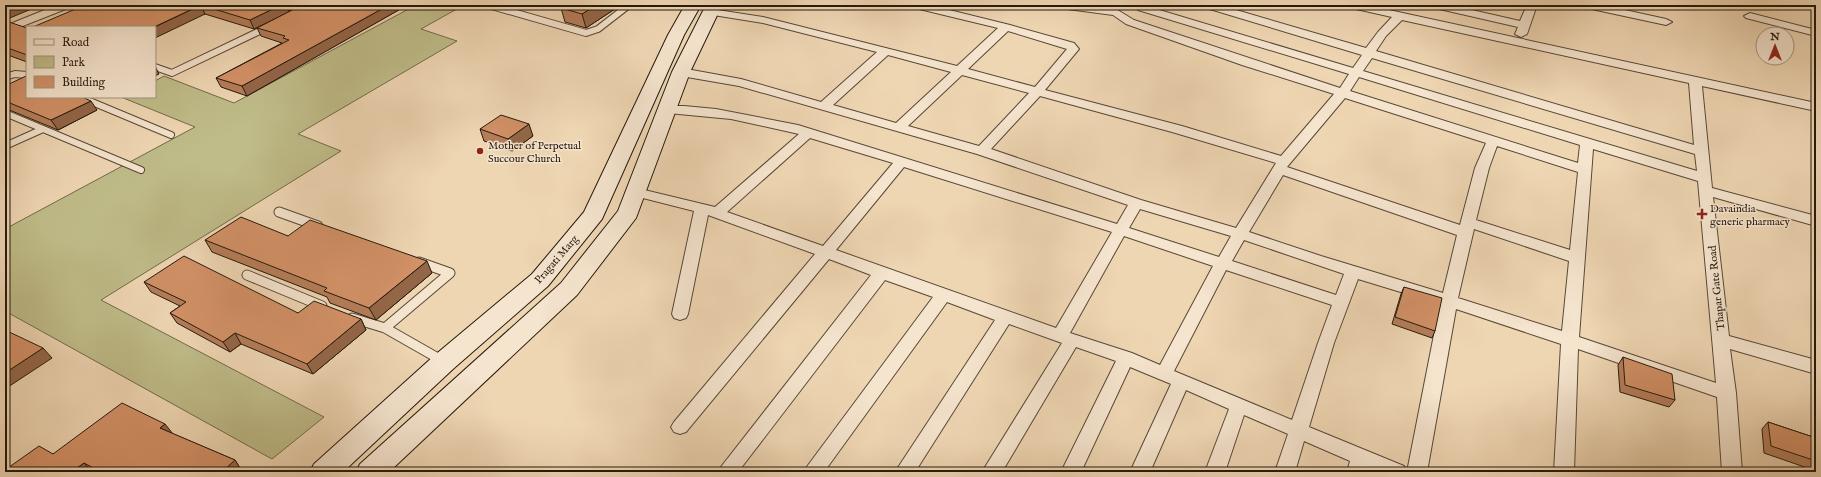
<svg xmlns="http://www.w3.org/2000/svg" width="1821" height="477" viewBox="0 0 1821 477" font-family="'IM FELL English',serif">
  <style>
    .green { fill: #bfbc89; stroke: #726a4b }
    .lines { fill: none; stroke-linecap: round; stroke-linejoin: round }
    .service-far1-casing { stroke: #574836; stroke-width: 8 }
    .service-casing { stroke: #574836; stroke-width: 11 }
    .minor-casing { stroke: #574836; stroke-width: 2 }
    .secondary-casing { stroke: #24190d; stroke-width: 2 }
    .service-far1 { stroke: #f5e4ce; stroke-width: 6 }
    .service { stroke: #f5e4ce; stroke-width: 9 }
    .minor { fill: #f5e4ce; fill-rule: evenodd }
    .secondary { fill: #f5e4ce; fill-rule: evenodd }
    .wall { fill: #b57d59; stroke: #24190d }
    .shaded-wall { fill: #946648; stroke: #24190d }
    .building { fill: #d39167; stroke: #24190d }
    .poi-dot { fill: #8f2418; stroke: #f5e4ce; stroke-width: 1.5 }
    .labels { text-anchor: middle; stroke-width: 3; stroke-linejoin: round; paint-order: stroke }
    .poi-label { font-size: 11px; fill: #24190d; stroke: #f5e4ce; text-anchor: start }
    .street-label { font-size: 11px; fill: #24190d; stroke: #f5e4ce }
  </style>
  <rect width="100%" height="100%" fill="#efd6b3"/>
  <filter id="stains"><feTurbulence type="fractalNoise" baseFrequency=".005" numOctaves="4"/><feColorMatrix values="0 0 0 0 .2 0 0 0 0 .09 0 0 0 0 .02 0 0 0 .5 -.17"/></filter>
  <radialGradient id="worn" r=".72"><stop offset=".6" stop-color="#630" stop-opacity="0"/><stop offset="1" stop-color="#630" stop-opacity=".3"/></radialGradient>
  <!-- green -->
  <path class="green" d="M416 5H464L421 29 457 41 298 134 341 151 101 300 324 417 272 459 5 311V229L195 127 121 97H155V81L164 76 234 103Z"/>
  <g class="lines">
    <!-- service-far1 casing -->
    <g class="service-far1-casing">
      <path id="service-far1" d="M283 5 301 10
        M488 5 586 33 598 29 629 5
        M155 67 172 73 268 27
        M5 77 15 74 27 75
        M80 97 171 135
        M5 113 141 170
        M5 146 43 129"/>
    </g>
    <!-- service casing -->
    <g class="service-casing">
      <path id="service" d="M279 212 318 226
        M419 262 450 273 385 328 443 361
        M247 275 322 306
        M352 318 385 328"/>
    </g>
    <!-- minor casing -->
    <g class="minor-casing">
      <path id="minor" d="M57 5H72L71 7 5 33V26Z
        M910 5H929L1010 25 1074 43 1079 49 1045 90 1182 126 1281 156 1334 94 1242 65 1126 24 1113 15 1060 8 1055 5H1086L1116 9 1134 20 1340 88 1349 74 1138 10 1137 8 1141 5 1146 6 1353 68 1362 55 1203 7 1202 5H1219L1366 48 1378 32 1392 17 1347 7 1346 5H1366L1816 103V111L1702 86 1712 188 1816 216V226L1713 197 1729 336 1816 360V374L1730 349 1736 393 1742 472H1722L1717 397 1578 349 1574 472H1554L1561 344 1456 309 1427 472H1407L1440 304 1358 279 1334 343 1309 427 1404 466 1407 472H1377L1368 468 1367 472H1347L1350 461 1304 441 1295 472H1275L1288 434 1244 415 1225 472H1205L1229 409 1186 390 1150 472H1130L1171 384 1130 367 1081 472H1061L1116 361 1076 347 1002 472H982L1062 343 1009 324 915 472H895L995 320 947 302 824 472H803L933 297 885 280 738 472H717L871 275 829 259 686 432 680 434 674 432 671 427 674 422 815 254 708 215 688 314 686 318 680 320 674 318 672 314 694 211 631 195 629 192 631 189 636 188 715 207 799 134 731 119 668 113 663 112 662 109 663 106H684L716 109 798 125 1117 224 1128 205 977 154 739 86 681 76 677 75 675 72 677 69 681 68 741 79 821 102 877 52 763 23 707 14 705 12 711 9 763 17 957 66 998 28 911 7ZM1402 20 1689 83 1694 145 1376 51 1386 36ZM1008 31 1067 49 1035 87 968 69ZM888 55 951 72 896 123 833 105ZM1372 58 1695 154 1697 171 1363 71ZM962 75 1029 93 979 146 908 126ZM1359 77 1580 145 1578 163 1350 91ZM1040 96 1172 132 1276 163 1236 228 1141 200 991 149ZM1345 98 1486 143 1475 168 1460 225 1287 167ZM810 138 893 163 823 246 727 212ZM1497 146 1578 172 1570 250 1476 220 1489 168ZM1593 149 1698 181 1716 383 1579 337ZM904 167 1112 232 1056 328 836 250ZM1283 175 1457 235 1443 293 1321 256 1249 232ZM1140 209 1231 236 1219 257 1129 228ZM1474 229 1569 261 1562 331 1458 298ZM1124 236 1213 266 1160 365 1132 353 1070 333ZM1244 240 1344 274 1336 295 1232 261ZM1226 270 1332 305 1318 343 1292 420 1174 371Z
        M1430 5H1450L1520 21 1527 5H1537L1527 34 1521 37 1515 34 1518 27 1435 8Z
        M1582 5H1602L1666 19 1672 22 1666 25 1587 8Z
        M1750 13 1816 30V36L1746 18 1744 16Z"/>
    </g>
    <!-- secondary casing -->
    <g class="secondary-casing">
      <path id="secondary" d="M685 5H701L684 35 602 219 548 286 453 369 343 472H310L314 464 435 355 532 274 584 212 668 35Z
        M706 5H722L690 72 636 218 577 295 389 472H356L360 464 561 283 618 211 672 72Z"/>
    </g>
    <!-- service-far1 -->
    <use href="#service-far1" class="service-far1"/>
    <!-- service -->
    <use href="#service" class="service"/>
    <!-- minor -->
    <use href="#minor" class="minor"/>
    <!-- secondary -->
    <use href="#secondary" class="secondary"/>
  </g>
  <!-- wall -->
  <path class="wall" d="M85 5H286L289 11 301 5H403L404 7 247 96 221 87 216 78 282 43 261 36 257 28 254 29 205 14Z
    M505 5H516L512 7Z
    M566 5H621L586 28 565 22 561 8Z
    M5 23 27 28V62L5 54Z
    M5 86 97 110 58 130 7 109H5Z
    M480 129 533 136 512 151 484 141Z
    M288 236 432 273 376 320 330 303 327 297 212 252 205 240Z
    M144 282 298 313 361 319 366 330 313 374 241 344 230 352 177 323 170 313 180 306 151 292Z
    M1404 287 1435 331 1432 338 1392 324 1401 294Z
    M1623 357 1675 400 1669 407 1620 392 1618 365Z
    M1768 422 1816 438V471L1764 453 1762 429Z
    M171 433 235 460 242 471 241 472H5L53 454Z"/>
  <!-- shaded-wall -->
  <path class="shaded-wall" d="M15 5H41L5 20V9Z
    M201 5 205 14 155 38V27Z
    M281 5H286L289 12 254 29 250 20Z
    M389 5H403L404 7 247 96 242 86Z
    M596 5H621L586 28 582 14Z
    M155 66 159 74 155 76Z
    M91 101 97 110 58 130 51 120Z
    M529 124 533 136 512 151 508 139Z
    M427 261 432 273 376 320 369 308Z
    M361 319 366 330 313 374 307 364Z
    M235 333 241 344 230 352 223 342Z
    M43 348 52 358 5 389V373Z
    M165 424 173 434 160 428Z
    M235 460 242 471 241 472H222Z
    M84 463 92 472H71Z"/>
  <!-- building -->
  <path class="building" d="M5 5H15L5 9Z
    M85 5H281L250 20 201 5 154 27H33Z
    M302 5H389L242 86 216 78 289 40 283 38 285 36 257 28Z
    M566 5H596L582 14 561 8Z
    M9 22 27 28V55L5 47V23Z
    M26 76H27V97H82L91 101 51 120 5 101V86Z
    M501 115 529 124 508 139 480 129Z
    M241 217 288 236 310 220 427 261 369 308 324 291 327 288 205 240Z
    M184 256 298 313 314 301 361 319 307 364 235 333 223 342 170 313 186 302 144 282Z
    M1404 287 1442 298 1435 331 1395 317Z
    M5 330 43 348 5 373Z
    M1623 357 1672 374 1675 400 1625 385Z
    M122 403 165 424 160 428 235 460 222 472H101L84 463 71 472H5V470L39 446 53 454Z
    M1768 422 1816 438V461L1771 446Z"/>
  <!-- markers -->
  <g class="poi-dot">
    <circle cx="480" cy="151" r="4"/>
    <path d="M1700 208h4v4h4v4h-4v4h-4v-4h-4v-4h4z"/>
  </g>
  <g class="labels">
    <!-- poi labels -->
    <g class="poi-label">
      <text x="488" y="149">Mother of Perpetual<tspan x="488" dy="13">Succour Church</tspan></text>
      <text x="1710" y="212">Davaindia<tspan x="1710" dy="13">generic pharmacy</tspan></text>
    </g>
    <!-- street labels -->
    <g class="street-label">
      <text transform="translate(556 259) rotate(-49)" y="4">Pragati Marg</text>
      <text transform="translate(1716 288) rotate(-96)" y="4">Thapar Gate Road</text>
    </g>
  </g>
  <!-- margin -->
  <rect width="1821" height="477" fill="none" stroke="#efd6b3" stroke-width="20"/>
  <rect x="6" y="6" width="1809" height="465" fill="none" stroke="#24190d" stroke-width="2"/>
  <rect x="10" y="10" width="1801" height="457" fill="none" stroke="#24190d"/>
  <!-- legend -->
  <rect x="26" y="26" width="130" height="72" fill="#f5e4ce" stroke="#a19381"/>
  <rect x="34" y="39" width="20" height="6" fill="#f5e4ce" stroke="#a19381"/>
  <text x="62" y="46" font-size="12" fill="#24190d">Road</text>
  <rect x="34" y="56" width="20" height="12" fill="#bfbc89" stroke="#a19381"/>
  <text x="62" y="66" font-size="12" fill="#24190d">Park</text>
  <rect x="34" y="76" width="20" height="12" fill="#d39167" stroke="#a19381"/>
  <text x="62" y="86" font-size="12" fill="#24190d">Building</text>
  <!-- north arrow -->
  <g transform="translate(1775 46)"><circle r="19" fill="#f5e4ce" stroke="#a19381"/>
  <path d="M0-3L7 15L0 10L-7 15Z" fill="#8f2418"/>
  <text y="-6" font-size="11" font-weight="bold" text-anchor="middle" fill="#24190d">N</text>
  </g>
  <rect width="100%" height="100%" filter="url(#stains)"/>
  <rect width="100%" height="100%" fill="url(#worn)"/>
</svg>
